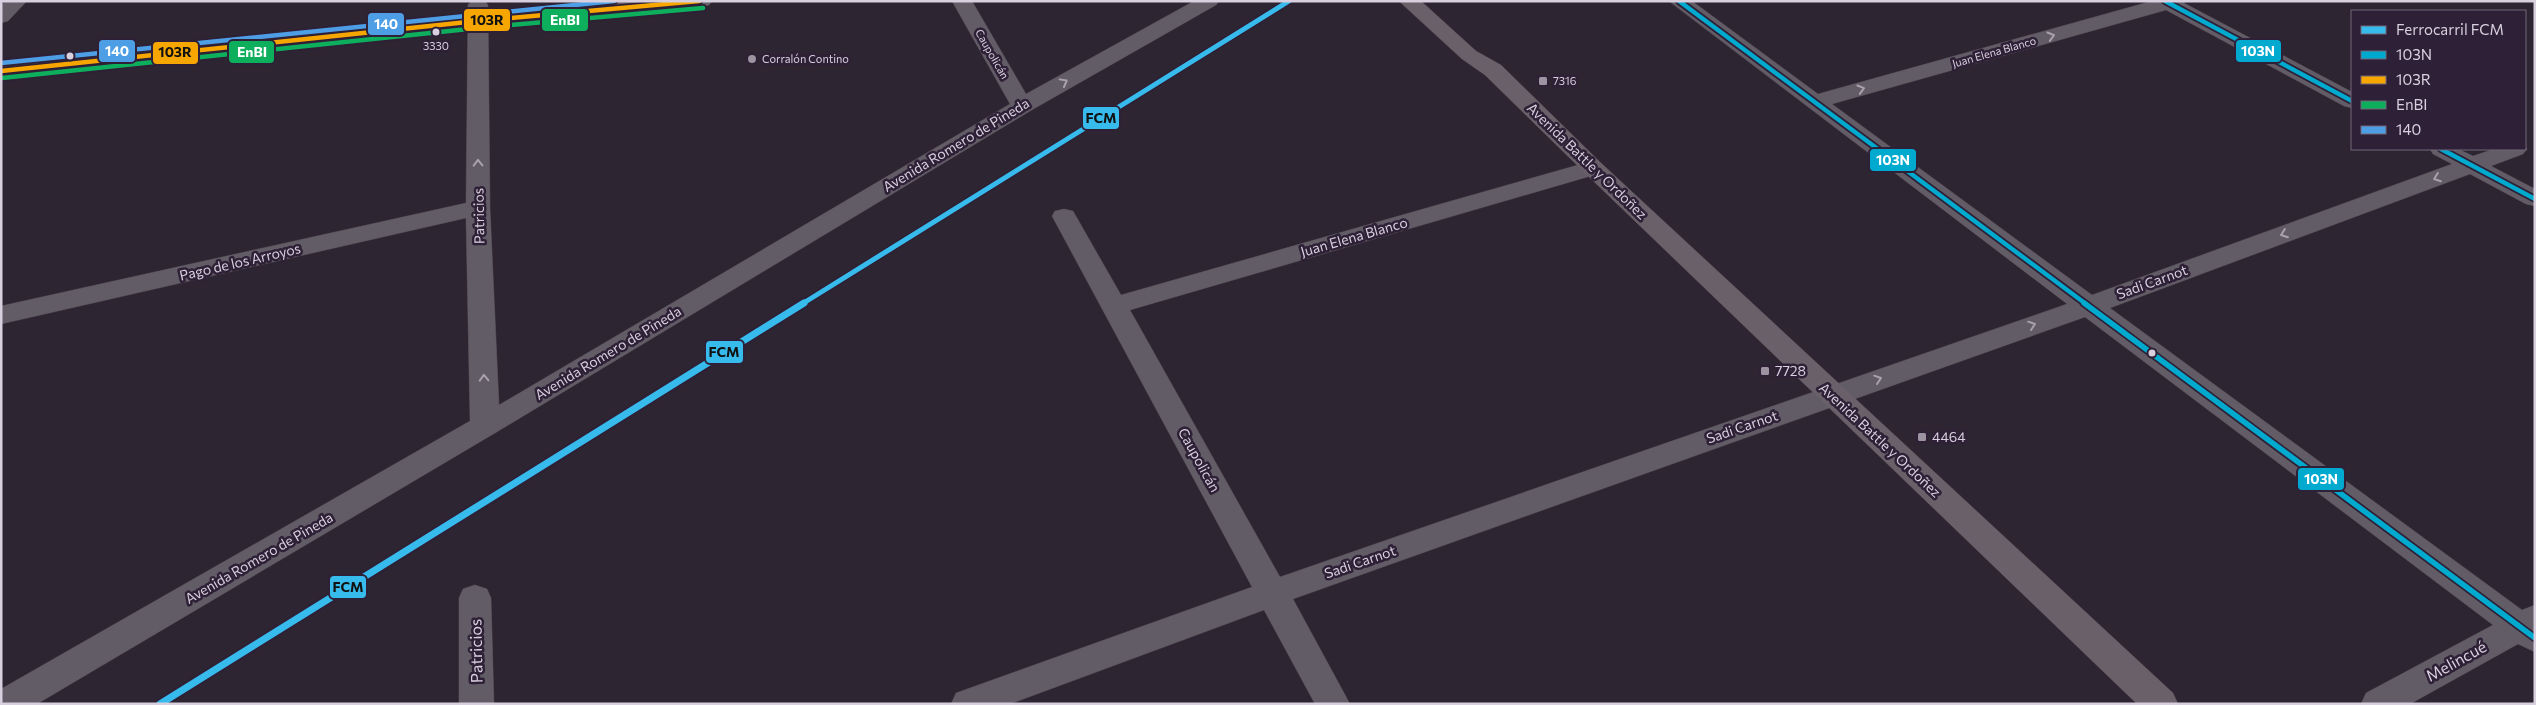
<svg xmlns="http://www.w3.org/2000/svg" width="2536" height="705" viewBox="0 0 2536 705" font-family="Commissioner,sans-serif">
  <style>
    .lines { fill: none; stroke-linecap: round; stroke-linejoin: round }
    .minor-casing { stroke: #48414b; stroke-width: 1 }
    .secondary-casing { stroke: #48414b; stroke-width: 1 }
    .minor { fill: #625c66; fill-rule: evenodd }
    .secondary { fill: #696069; fill-rule: evenodd }
    .bus-1-far1-casing { stroke: #2e2036; stroke-width: 8 }
    .bus-1-casing { stroke: #2e2036; stroke-width: 9 }
    .bus-2-casing { stroke: #2e2036; stroke-width: 8 }
    .bus-3-casing { stroke: #2e2036; stroke-width: 8 }
    .bus-4-casing { stroke: #2e2036; stroke-width: 8 }
    .bus-1-far1 { stroke: #00a9ce; stroke-width: 4.5 }
    .bus-1 { stroke: #00a9ce; stroke-width: 5.5 }
    .bus-2 { stroke: #f7a600; stroke-width: 4.5 }
    .bus-3 { stroke: #0daf5c; stroke-width: 4.5 }
    .bus-4 { stroke: #4d9ee5; stroke-width: 4.5 }
    .rail-1-far1-casing { stroke: #2e2036; stroke-width: 8 }
    .rail-1-casing { stroke: #2e2036; stroke-width: 11 }
    .rail-1-far1 { stroke: #37bbed; stroke-width: 5 }
    .rail-1 { stroke: #37bbed; stroke-width: 7 }
    .oneway { stroke: #a9a2ae }
    .bus-dot { fill: #d8d0de; stroke: #2e2036; stroke-width: 2 }
    .poi-dot { fill: #9c94a1; stroke: #2e2036; stroke-width: 2 }
    .labels { text-anchor: middle; stroke-width: 5; stroke-linejoin: round; paint-order: stroke }
    .far-bus-label { font-size: 11px; fill: #d8d0de; stroke: #2e2036 }
    .far-street-label { font-size: 11px; fill: #d8d0de; stroke: #2e2036 }
    .far-poi-label { font-size: 11px; fill: #d8d0de; stroke: #2e2036; text-anchor: start }
    .street-label { font-size: 14px; fill: #d8d0de; stroke: #2e2036 }
    .poi-label { font-size: 14px; fill: #d8d0de; stroke: #2e2036; text-anchor: start }
    .near-street-label { font-size: 16px; fill: #d8d0de; stroke: #2e2036 }
    .line-badge { stroke: #2e2036; stroke-width: 2 }
    .badge-label { font-size: 14px; text-anchor: middle; font-weight: bold; fill: #fff }
    .pale-badge-label { font-size: 14px; text-anchor: middle; font-weight: bold; fill: #111 }
  </style>
  <rect width="100%" height="100%" fill="#2d2531"/>
  <g class="lines">
    <!-- minor casing -->
    <g class="minor-casing">
      <path id="minor" d="M5 1H27L8 21 1 23V5Z
        M471 1H485L488 5 490 208 499 405 1010 104 952 1H972L1026 94 1194 1H1219L1216 5 1030 111 495 433 37 704H1V689L470 421 466 218 1 324V306L466 203 468 5Z
        M1669 1H1692L1818 94 2152 1H2185L2184 3 2352 92V108L2344 106 2166 10 1832 104 2092 295 2452 164 2433 154 2430 149H2458L2473 156 2494 149H2525V146L2527 149 2523 154 2491 166 2535 189V206L2526 204 2470 174 2110 308 2522 610 2535 605V652L2518 644 2410 704H2361L2366 693 2493 625 2085 317 1293 599 1350 704H1315L1264 610 1010 704H951L956 693 1252 587 1052 216 1055 211 1064 209 1073 211 1121 295 1585 163 1593 161 1601 163 1605 168 1601 173 1130 310 1280 577 2067 304Z
        M475 585 487 589 491 598 494 704H459V598L463 589Z"/>
    </g>
    <!-- secondary casing -->
    <g class="secondary-casing">
      <path id="secondary" d="M631 1H712L709 5 702 7 477 27 1 77V65L477 15Z
        M1399 1H1421L1476 51 1501 65 1601 163 2173 693 2178 704H2137L1585 173 1485 75 1462 59Z"/>
    </g>
    <!-- minor -->
    <use href="#minor" class="minor"/>
    <!-- secondary -->
    <use href="#secondary" class="secondary"/>
    <!-- bus-1-far1 casing -->
    <g class="bus-1-far1-casing">
      <path id="bus-1-far1" d="M1679 1 2086 304
        M2165 1 2352 101
        M2441 149 2535 199"/>
    </g>
    <!-- bus-1 casing -->
    <g class="bus-1-casing">
      <path id="bus-1" d="M2084 303 2535 638"/>
    </g>
    <!-- bus-2 casing -->
    <g class="bus-2-casing">
      <path id="bus-2" d="M1 71 477 21 699 1"/>
    </g>
    <!-- bus-3 casing -->
    <g class="bus-3-casing">
      <path id="bus-3" d="M2 78 478 28 703 8"/>
    </g>
    <!-- bus-4 casing -->
    <g class="bus-4-casing">
      <path id="bus-4" d="M1 63 614 1"/>
    </g>
    <!-- bus-1-far1 -->
    <use href="#bus-1-far1" class="bus-1-far1"/>
    <!-- bus-1 -->
    <use href="#bus-1" class="bus-1"/>
    <!-- bus-2 -->
    <use href="#bus-2" class="bus-2"/>
    <!-- bus-3 -->
    <use href="#bus-3" class="bus-3"/>
    <!-- bus-4 -->
    <use href="#bus-4" class="bus-4"/>
    <!-- rail-1-far1 casing -->
    <g class="rail-1-far1-casing">
      <path id="rail-1-far1" d="M802 304 1289 1"/>
    </g>
    <!-- rail-1 casing -->
    <g class="rail-1-casing">
      <path id="rail-1" d="M160 704 804 303"/>
    </g>
    <!-- rail-1-far1 -->
    <use href="#rail-1-far1" class="rail-1-far1"/>
    <!-- rail-1 -->
    <use href="#rail-1" class="rail-1"/>
  </g>
  <!-- one-way arrows -->
  <defs><path id="oneway-chevron" d="M-2-3.5L2.5 0L-2 3.5" fill="none" stroke-width="1.6" stroke-linecap="round" stroke-linejoin="round" transform="scale(1.25)"/></defs>
  <g class="oneway">
    <use href="#oneway-chevron" transform="translate(2051 36) rotate(-16)"/>
    <use href="#oneway-chevron" transform="translate(1064 82) rotate(-29)"/>
    <use href="#oneway-chevron" transform="translate(1861 89) rotate(-16)"/>
    <use href="#oneway-chevron" transform="translate(478 163) rotate(-91)"/>
    <use href="#oneway-chevron" transform="translate(2437 178) rotate(160)"/>
    <use href="#oneway-chevron" transform="translate(2284 234) rotate(160)"/>
    <use href="#oneway-chevron" transform="translate(2032 325) rotate(-19)"/>
    <use href="#oneway-chevron" transform="translate(484 378) rotate(-92)"/>
    <use href="#oneway-chevron" transform="translate(1878 379) rotate(-19)"/>
  </g>
  <!-- markers -->
  <g class="bus-dot">
    <circle cx="436" cy="32" r="4.5"/>
    <circle cx="70" cy="56" r="4.5"/>
    <circle cx="2152" cy="353" r="4.5"/>
  </g>
  <g class="poi-dot">
    <circle cx="752" cy="59" r="5"/>
    <rect x="1538" y="76" width="10" height="10" rx="2.5"/>
    <rect x="1760" y="366" width="10" height="10" rx="2.5"/>
    <rect x="1917" y="432" width="10" height="10" rx="2.5"/>
  </g>
  <g class="labels">
    <!-- far-bus labels -->
    <g class="far-bus-label">
      <text x="436" y="50">3330</text>
    </g>
    <!-- far-street labels -->
    <g class="far-street-label">
      <text transform="translate(1994 52) rotate(-16)" y="4">Juan Elena Blanco</text>
      <text transform="translate(992 54) rotate(60)" y="4">Caupolicán</text>
    </g>
    <!-- far-poi labels -->
    <g class="far-poi-label">
      <text x="762" y="63">Corralón Contino</text>
      <text x="1553" y="85">7316</text>
    </g>
    <!-- street labels -->
    <g class="street-label">
      <text transform="translate(956 145) rotate(-31)" y="5">Avenida Romero de Pineda</text>
      <text transform="translate(1587 161) rotate(44)" y="5">Avenida Battle y Ordoñez</text>
      <text transform="translate(479 216) rotate(-91)" y="5">Patricios</text>
      <text transform="translate(1354 237) rotate(-16)" y="5">Juan Elena Blanco</text>
      <text transform="translate(240 262) rotate(-13)" y="5">Pago de los Arroyos</text>
      <text transform="translate(2152 282) rotate(-20)" y="5">Sadi Carnot</text>
      <text transform="translate(608 353) rotate(-31)" y="5">Avenida Romero de Pineda</text>
      <text transform="translate(1742 427) rotate(-19)" y="5">Sadi Carnot</text>
      <text transform="translate(1880 440) rotate(43)" y="5">Avenida Battle y Ordoñez</text>
      <text transform="translate(1199 460) rotate(61)" y="5">Caupolicán</text>
      <text transform="translate(259 558) rotate(-30)" y="5">Avenida Romero de Pineda</text>
      <text transform="translate(1360 562) rotate(-19)" y="5">Sadi Carnot</text>
    </g>
    <!-- poi labels -->
    <g class="poi-label">
      <text x="1775" y="376">7728</text>
      <text x="1932" y="442">4464</text>
    </g>
    <!-- near-street labels -->
    <g class="near-street-label">
      <text transform="translate(476 651) rotate(-91)" y="6">Patricios</text>
      <text transform="translate(2456 661) rotate(-29)" y="6">Melincué</text>
    </g>
  </g>
  <g class="line-badge">
    <rect x="463" y="8" width="48" height="24" rx="5" fill="#f7a600"/>
    <rect x="541" y="8" width="48" height="24" rx="5" fill="#0daf5c"/>
    <rect x="367" y="12" width="38" height="24" rx="5" fill="#4d9ee5"/>
    <rect x="2235" y="39" width="47" height="24" rx="5" fill="#00a9ce"/>
    <rect x="98" y="39" width="38" height="24" rx="5" fill="#4d9ee5"/>
    <rect x="228" y="40" width="47" height="24" rx="5" fill="#0daf5c"/>
    <rect x="152" y="41" width="47" height="24" rx="5" fill="#f7a600"/>
    <rect x="1082" y="106" width="38" height="24" rx="5" fill="#37bbed"/>
    <rect x="1869" y="148" width="48" height="24" rx="5" fill="#00a9ce"/>
    <rect x="705" y="340" width="39" height="24" rx="5" fill="#37bbed"/>
    <rect x="2297" y="467" width="48" height="24" rx="5" fill="#00a9ce"/>
    <rect x="329" y="575" width="38" height="24" rx="5" fill="#37bbed"/>
  </g>
  <g class="badge-label">
    <text x="565" y="25">EnBI</text>
    <text x="386" y="29">140</text>
    <text x="2258" y="56">103N</text>
    <text x="117" y="56">140</text>
    <text x="252" y="57">EnBI</text>
    <text x="1893" y="165">103N</text>
    <text x="2321" y="484">103N</text>
  </g>
  <g class="pale-badge-label">
    <text x="487" y="25">103R</text>
    <text x="175" y="57">103R</text>
    <text x="1101" y="123">FCM</text>
    <text x="724" y="357">FCM</text>
    <text x="348" y="592">FCM</text>
  </g>
  <!-- border -->
  <rect width="2536" height="705" fill="none" stroke="#d8d0de" stroke-width="5"/>
  <!-- legend -->
  <rect x="2351" y="10" width="175" height="140" fill="#2e2036" stroke="#726679"/>
  <rect x="2361" y="26" width="25" height="8" fill="#37bbed" stroke="#726679"/>
  <text x="2396" y="35" font-size="15" fill="#d8d0de">Ferrocarril FCM</text>
  <rect x="2361" y="51" width="25" height="8" fill="#00a9ce" stroke="#726679"/>
  <text x="2396" y="60" font-size="15" fill="#d8d0de">103N</text>
  <rect x="2361" y="76" width="25" height="8" fill="#f7a600" stroke="#726679"/>
  <text x="2396" y="85" font-size="15" fill="#d8d0de">103R</text>
  <rect x="2361" y="101" width="25" height="8" fill="#0daf5c" stroke="#726679"/>
  <text x="2396" y="110" font-size="15" fill="#d8d0de">EnBI</text>
  <rect x="2361" y="126" width="25" height="8" fill="#4d9ee5" stroke="#726679"/>
  <text x="2396" y="135" font-size="15" fill="#d8d0de">140</text>
</svg>
